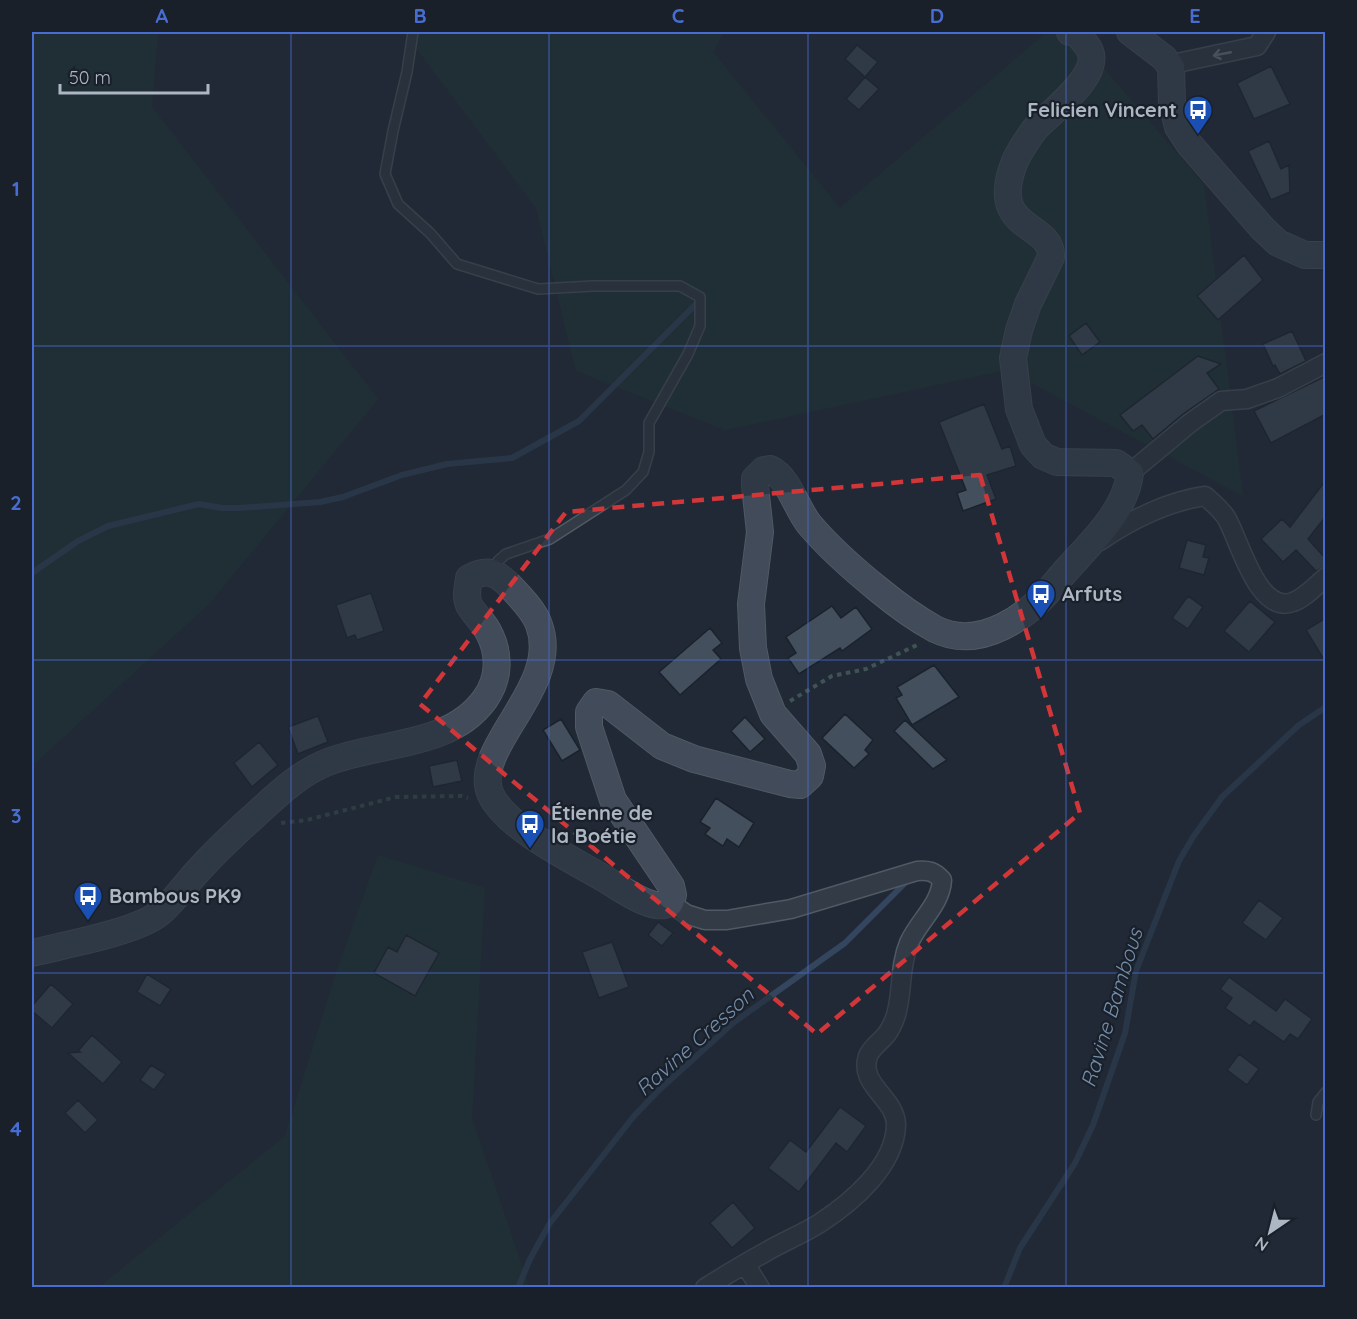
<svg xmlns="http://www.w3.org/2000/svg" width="1357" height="1319" viewBox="0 0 1357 1319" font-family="Quicksand,sans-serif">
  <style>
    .green { fill: #213536 }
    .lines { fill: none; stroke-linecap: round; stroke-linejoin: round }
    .stream { stroke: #33465d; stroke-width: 6 }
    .building { fill: #434f5d; stroke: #1a222c; stroke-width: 1.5 }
    .lane-casing { stroke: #505964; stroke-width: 12 }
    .street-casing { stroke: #505964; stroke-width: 21 }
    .secondary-casing { stroke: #505964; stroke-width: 28 }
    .path { stroke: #3f5254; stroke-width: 4; stroke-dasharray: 4.5 4.5; stroke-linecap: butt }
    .lane { stroke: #333b46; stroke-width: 9 }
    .street { stroke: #333b46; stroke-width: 18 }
    .secondary { stroke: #414b59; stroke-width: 26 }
    .oneway { stroke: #767f8b }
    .marked { fill: none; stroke: #d23638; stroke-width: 4.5; stroke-dasharray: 12 8; stroke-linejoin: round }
    .grid { fill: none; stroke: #486dd2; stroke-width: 1.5; stroke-opacity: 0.55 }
    .labels { text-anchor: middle; stroke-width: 4.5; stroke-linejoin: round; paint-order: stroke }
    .poi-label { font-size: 20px; font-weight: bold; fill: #adb6c3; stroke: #19202a; text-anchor: start }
    .water-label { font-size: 21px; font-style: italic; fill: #758eab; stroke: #19202a }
    .neatline { fill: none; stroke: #486dd2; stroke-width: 2 }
    .grid-label { font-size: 20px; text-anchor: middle; font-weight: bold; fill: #486dd2 }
  </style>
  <rect width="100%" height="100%" fill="#202935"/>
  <!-- green -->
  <path class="green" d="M32 32H158L152 107 378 399 209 604 32 766Z
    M404 32H724L713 52 840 208 1047 32H1073L1204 185 1243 496 1007 370 725 430 576 371 536 208Z
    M378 855 485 888 472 1118 529 1287 98 1288 285 1136 335 976Z"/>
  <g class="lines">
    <!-- stream -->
    <path class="stream" d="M32 573 78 541 108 526 199 504 222 508H239L320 502 343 497 402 475 447 464 512 458 579 421 695 305
      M518 1288 530 1259 550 1223 634 1116 659 1090 733 1023 845 943 907 881
      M1004 1288 1020 1248 1075 1163 1093 1125 1125 1033 1136 971 1179 861 1193 837 1222 797 1299 725 1326 707"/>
  </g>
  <!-- building -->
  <path class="building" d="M857 45 878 62 865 77 845 59Z
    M1271 66 1290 104 1254 119 1237 83Z
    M865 77 879 89 859 110 846 99Z
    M1269 141 1281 169 1289 165 1290 192 1271 200 1248 151Z
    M1244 255 1263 280 1218 320 1197 296Z
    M1086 323 1100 342 1082 355 1069 336Z
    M1292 331 1306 361 1280 374 1275 365 1273 366 1263 344Z
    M1198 356 1221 364 1207 373 1219 389 1183 414 1153 439 1142 425 1133 431 1120 415Z
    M1326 376V414L1271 443 1254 411Z
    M984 404 1002 449 1010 446 1016 466 987 475 996 499 963 511 957 493 966 490 939 422Z
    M1326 480V516L1308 539 1326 559V566L1316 571 1296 550 1283 562 1261 539 1282 519 1290 527Z
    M1187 540 1206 545 1203 557 1209 558 1204 575 1179 568Z
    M371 593 384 631 357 640 355 635 347 638 336 605Z
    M1188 596 1203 607 1188 629 1172 618Z
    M1250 601 1275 622 1249 652 1224 631Z
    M832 606 841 618 856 607 872 629 842 651 840 648 799 674 788 658 796 653 786 637Z
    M1326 618V663L1306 630Z
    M710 628 722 643 713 650 721 659 680 695 659 672Z
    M934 665 959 697 912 725 896 698 902 695 897 687Z
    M845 714 873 740 865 750 869 754 854 768 822 738Z
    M318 716 328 742 298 754 288 727Z
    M745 717 765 739 750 752 731 731Z
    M561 719 580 750 562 761 543 730Z
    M905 720 947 760 933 769 894 731Z
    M259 742 278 765 252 787 234 763Z
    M457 760 462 781 433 787 429 766Z
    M716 798 754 823 739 847 727 839 723 846 705 834 710 828 700 822Z
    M1259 900 1283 918 1266 940 1242 923Z
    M658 922 673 933 662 946 648 935Z
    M406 935 439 953 415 996 374 973 388 947 397 952Z
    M612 942 629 987 599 998 582 952Z
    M147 974 171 989 160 1006 137 992Z
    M1229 977 1276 1011 1285 999 1312 1019 1298 1039 1290 1034 1284 1042 1254 1021 1250 1026 1225 1008 1232 998 1220 989Z
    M51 984 73 1004 52 1028 32 1011V1006Z
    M92 1035 122 1062 103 1084 68 1053 80 1052 78 1051Z
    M1239 1054 1259 1069 1247 1085 1227 1070Z
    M151 1065 166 1074 154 1090 140 1080Z
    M78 1100 98 1120 85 1133 65 1113Z
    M840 1107 866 1126 847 1152 836 1143 799 1192 768 1168 790 1140 806 1152Z
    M733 1202 755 1228 732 1248 710 1223Z"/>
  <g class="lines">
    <!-- lane casing -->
    <g class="lane-casing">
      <path id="lane" d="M413 32 407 72 393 131 385 174 398 204 430 233 457 264 538 289 593 286H680L700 297V326L688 354 649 423V452L643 472 626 490 550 539 506 554 498 561 494 571
        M1316 1115 1318 1102 1326 1092"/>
    </g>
    <!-- street casing -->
    <g class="street-casing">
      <path id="street" d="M1171 67 1182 62 1257 46 1266 32
        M1130 473 1190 423 1221 401 1247 399 1278 388 1326 363
        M1100 541C1130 520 1169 501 1205 496 1213 503 1222 510 1227 519 1240 542 1258 615 1293 602 1305 598 1316 585 1326 577
        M670 903 686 914 705 920H727L791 909 917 871C928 870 934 871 942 880 941 904 918 922 909 943 899 967 903 991 896 1015 894 1021 890 1030 886 1035 880 1042 872 1047 868 1056 858 1085 896 1098 896 1125 895 1166 852 1202 820 1223 803 1234 782 1242 764 1253 744 1264 724 1276 705 1288
        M745 1264 760 1288"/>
    </g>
    <!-- secondary casing -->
    <g class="secondary-casing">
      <path id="secondary" d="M1130 32 1164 58 1171 67 1172 103 1178 127 1189 144 1263 229 1278 243 1305 255H1326
        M32 953C63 945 132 933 157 915 171 905 185 885 197 872 214 853 233 835 252 818 275 797 299 773 328 762 378 742 450 748 485 699 500 678 500 653 488 631 483 622 474 614 469 605 465 596 468 587 469 578 486 569 495 571 509 585 519 596 534 610 539 625 562 687 472 746 490 793 504 827 573 860 605 879 620 888 654 913 670 903L673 895 671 886 613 800 589 727V712L596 702 608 704 662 746 694 759 790 784 800 785 810 776 812 766 808 754 773 714 759 679 753 648 751 604 760 532 755 486V479L764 470 770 469C789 478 796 508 809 524 830 549 853 569 879 590 896 604 915 618 935 629 981 652 1030 615 1057 581 1083 549 1125 516 1130 473L1116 463 1057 462 1043 456 1033 445 1019 409 1013 358 1019 330 1028 304 1051 257C1053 221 986 233 1015 161 1020 150 1027 140 1034 130 1049 113 1101 77 1090 51 1088 45 1081 39 1077 33L1070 32"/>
    </g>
    <!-- path -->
    <path class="path" d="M790 701 832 676 866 669 917 645
      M281 823 307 820 396 797 462 796 468 798"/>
    <!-- lane -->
    <use href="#lane" class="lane"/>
    <!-- street -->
    <use href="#street" class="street"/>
    <!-- secondary -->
    <use href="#secondary" class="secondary"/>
  </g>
  <!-- one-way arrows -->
  <defs><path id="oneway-shaft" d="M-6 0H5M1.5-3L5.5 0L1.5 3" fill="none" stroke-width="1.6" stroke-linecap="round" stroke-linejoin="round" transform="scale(1.5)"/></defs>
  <use class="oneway" href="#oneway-shaft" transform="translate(1222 54) rotate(169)"/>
  <!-- marked area -->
  <path d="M0 0H1357V1319H0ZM980 475 1080 813 817 1034 420 704 566 512Z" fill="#202935" fill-opacity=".55" fill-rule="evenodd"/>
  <path class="marked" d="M980 475 1080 813 817 1034 420 704 566 512Z"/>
  <!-- grid -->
  <path class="grid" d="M291 32V1288M549 32V1288M808 32V1288M1066 32V1288M32 346H1326M32 660H1326M32 973H1326"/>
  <!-- icons -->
  <defs>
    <g id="bus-pin" transform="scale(1.5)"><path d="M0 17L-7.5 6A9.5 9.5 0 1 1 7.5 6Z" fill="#1a4fb4" stroke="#19202a"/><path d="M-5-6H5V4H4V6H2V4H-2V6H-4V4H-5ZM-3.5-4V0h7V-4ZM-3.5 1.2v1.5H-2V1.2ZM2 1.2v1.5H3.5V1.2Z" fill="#fff"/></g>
  </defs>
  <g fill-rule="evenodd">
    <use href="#bus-pin" x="1198" y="110"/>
    <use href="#bus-pin" x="1041" y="594"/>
    <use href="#bus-pin" x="530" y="824"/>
    <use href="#bus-pin" x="88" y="896"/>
  </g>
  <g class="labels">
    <!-- poi labels -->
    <g class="poi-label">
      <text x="1177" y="117" text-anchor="end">Felicien Vincent</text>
      <text x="1062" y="601">Arfuts</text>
      <text x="551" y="820">Étienne de<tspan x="551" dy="23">la Boétie</tspan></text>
      <text x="109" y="903">Bambous PK9</text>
    </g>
    <!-- water labels -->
    <g class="water-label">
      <text transform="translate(1112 1008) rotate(-73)" y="7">Ravine Bambous</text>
      <text transform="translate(695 1042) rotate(-42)" y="7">Ravine Cresson</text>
    </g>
  </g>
  <!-- border -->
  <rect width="1357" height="1319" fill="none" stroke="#19202a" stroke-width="66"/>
  <!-- north arrow -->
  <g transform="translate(1270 1232) rotate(215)" stroke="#19202a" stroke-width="4.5" paint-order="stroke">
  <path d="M0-4.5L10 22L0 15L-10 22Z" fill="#adb6c3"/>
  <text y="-9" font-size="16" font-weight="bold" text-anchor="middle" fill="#adb6c3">N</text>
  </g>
  <!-- scale -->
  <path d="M60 84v9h148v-9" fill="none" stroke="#adb6c3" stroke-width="3"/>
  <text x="69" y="84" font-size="18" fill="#adb6c3" stroke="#19202a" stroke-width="4.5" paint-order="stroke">50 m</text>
  <rect x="33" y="33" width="1291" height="1253" class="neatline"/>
  <g class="grid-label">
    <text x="162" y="23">A</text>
    <text x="420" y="23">B</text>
    <text x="678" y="23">C</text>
    <text x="937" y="23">D</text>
    <text x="1195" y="23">E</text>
    <text x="16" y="196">1</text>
    <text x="16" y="510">2</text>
    <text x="16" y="823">3</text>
    <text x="16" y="1136">4</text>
  </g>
</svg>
